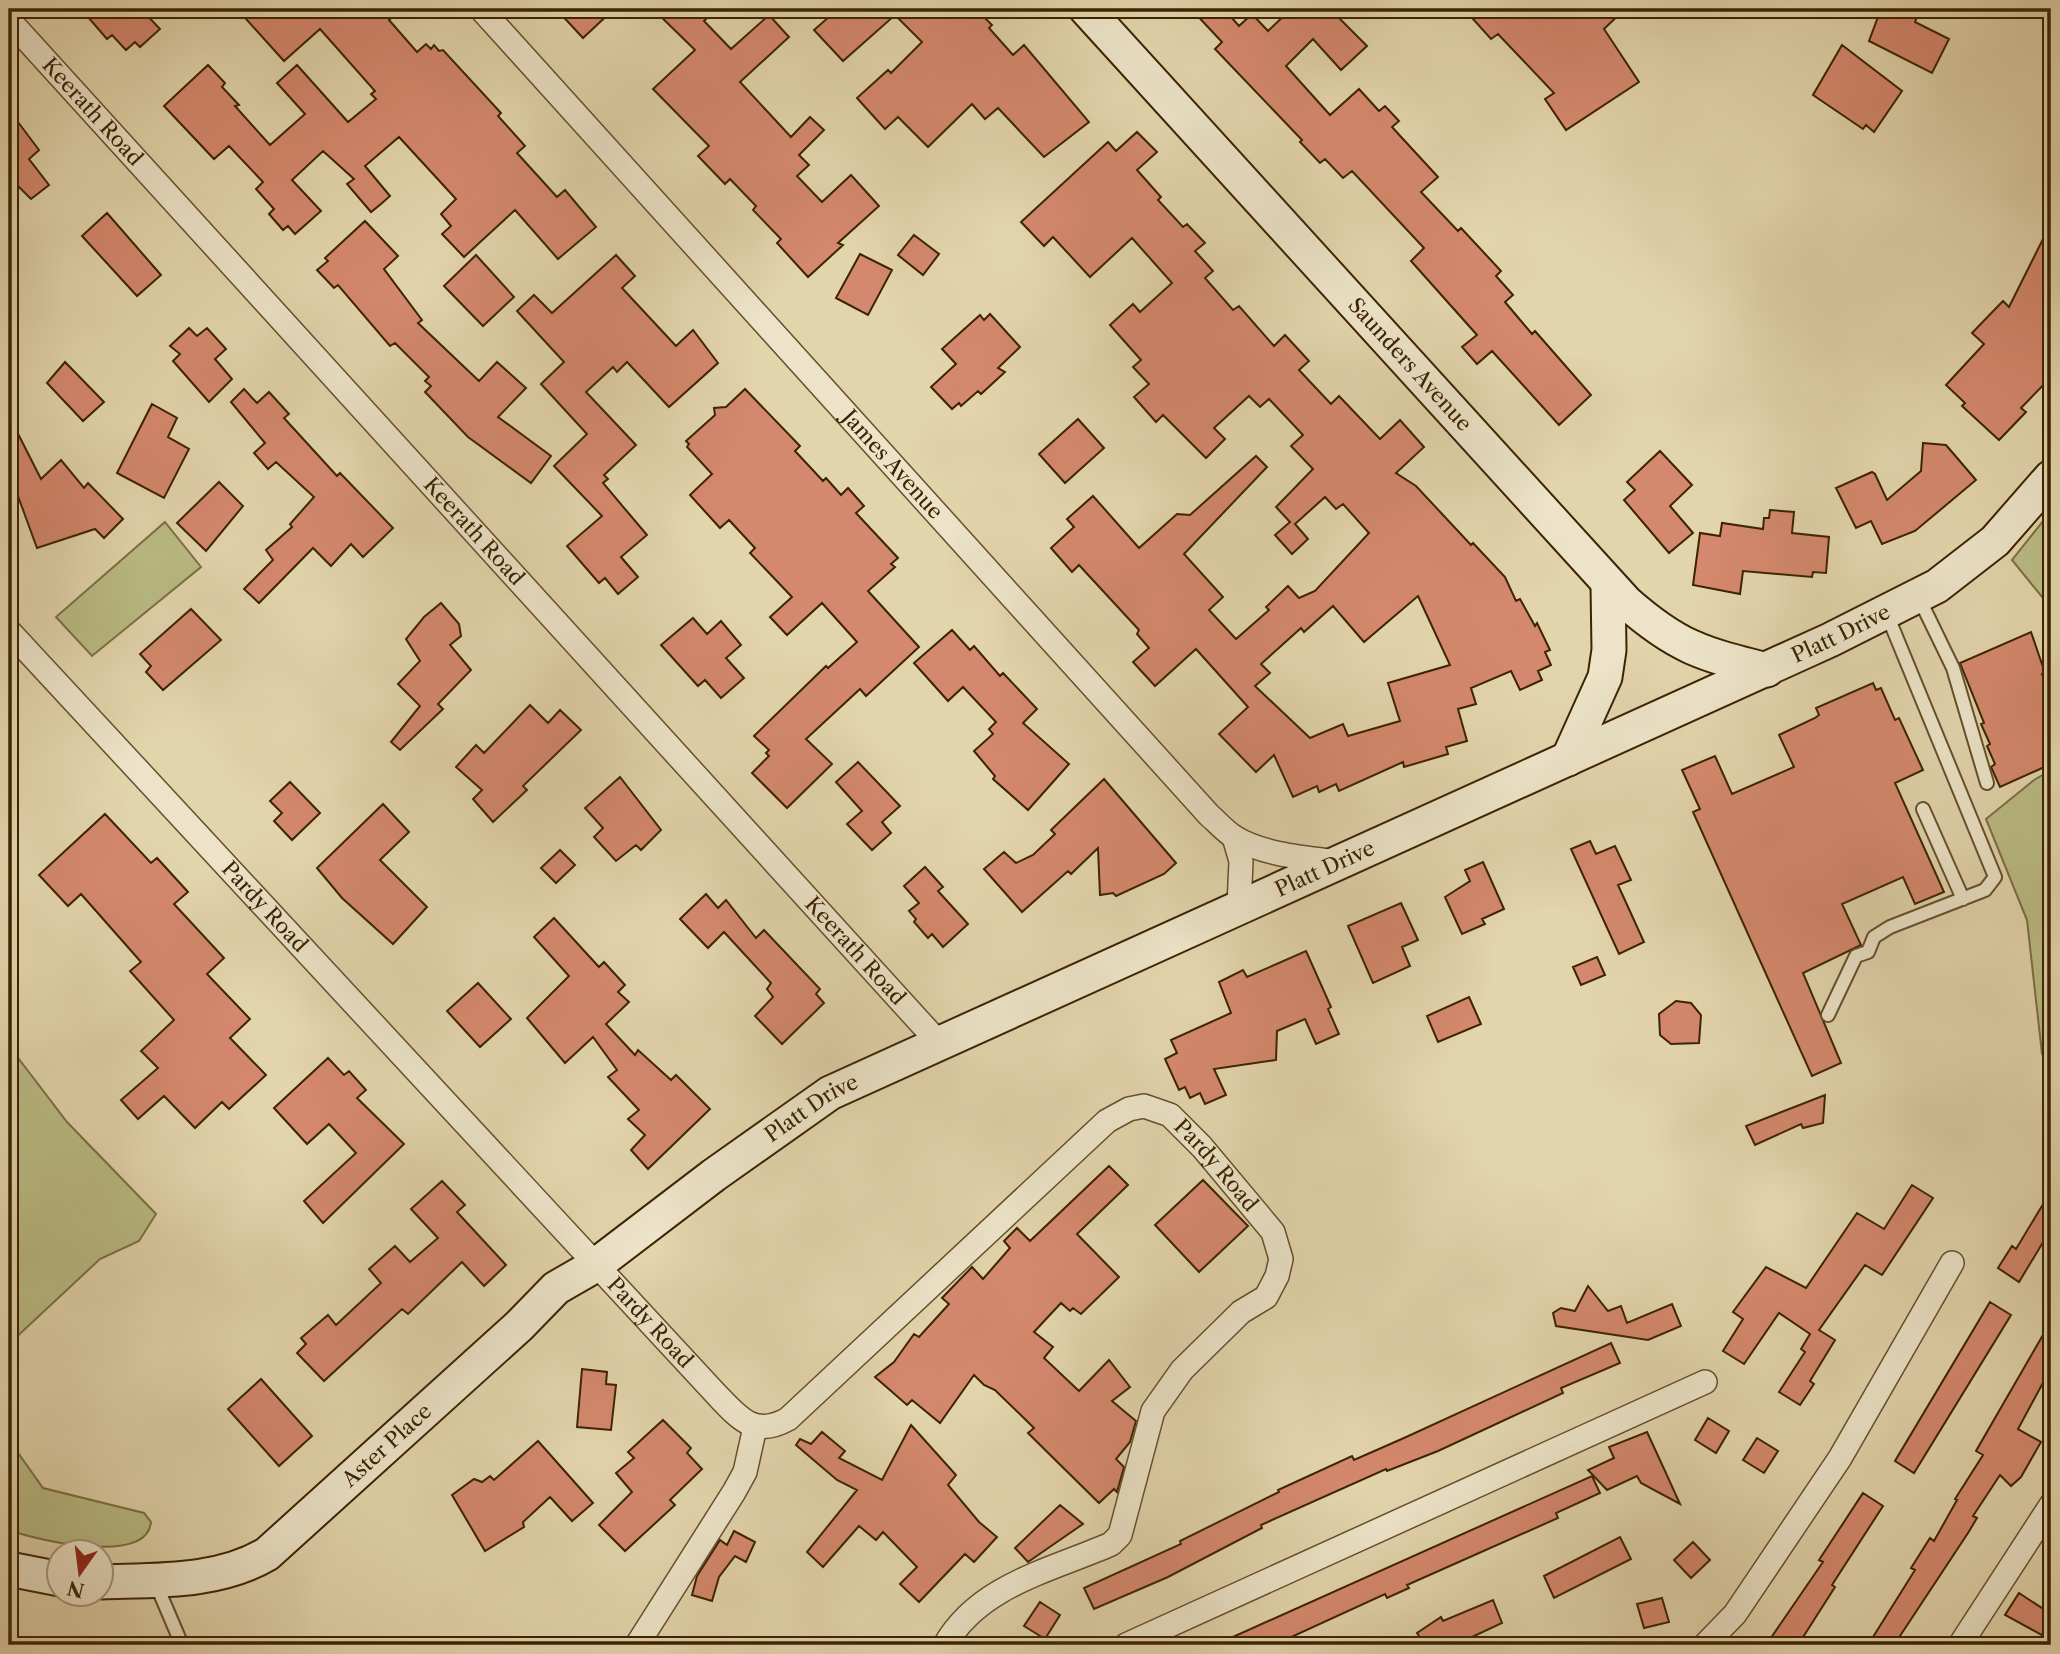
<svg xmlns="http://www.w3.org/2000/svg" width="2060" height="1654" viewBox="0 0 2060 1654" font-family="'Libre Caslon Text',serif">
  <style>
    .green { fill: #babb84; stroke: #7b6f43; stroke-width: 2 }
    .building { fill: #d4886d; stroke: #3c2302; stroke-width: 2; fill-rule: evenodd }
    .lines { fill: none; stroke-linecap: round; stroke-linejoin: round }
    .lane-casing { stroke: #664f2c; stroke-width: 16 }
    .street-casing { stroke: #664f2c; stroke-width: 26 }
    .secondary-casing { stroke: #3c2302; stroke-width: 37 }
    .lane { stroke: #ece3c8; stroke-width: 12 }
    .street { stroke: #ece3c8; stroke-width: 23 }
    .secondary { stroke: #ece3c8; stroke-width: 33 }
    .labels { text-anchor: middle; stroke-width: 5; stroke-linejoin: round; paint-order: stroke }
    .street-label { font-size: 21px; fill: #3c2302; stroke: #ece3c8 }
  </style>
  <rect width="100%" height="100%" fill="#e2d4ab"/>
  <filter id="stains"><feTurbulence type="fractalNoise" baseFrequency=".00286" numOctaves="4"/><feColorMatrix values="0 0 0 0 .2 0 0 0 0 .09 0 0 0 0 .02 0 0 0 .5 -.17"/></filter>
  <radialGradient id="worn" r=".72"><stop offset=".6" stop-color="#630" stop-opacity="0"/><stop offset="1" stop-color="#630" stop-opacity=".3"/></radialGradient>
  <!-- green -->
  <path class="green" d="M2051 511V608L2012 560Z
    M165 522 201 567 92 656 56 617Z
    M2051 770V1062L2042 1054 2027 920 1986 819 2034 780Z
    M9 1046 67 1122 156 1214 139 1241 100 1259 9 1344Z
    M9 1440 43 1488 144 1513 151 1522C147 1566 36 1540 9 1530Z"/>
  <!-- building -->
  <path class="building" d="M81 9H141L160 29 140 47 135 42 126 50 112 35 107 39Z
    M237 9H402L389 20 417 52 426 44 431 49 434 45 439 51 443 50 501 113 498 116 525 146 517 153 557 197 565 190 596 227 558 259 515 210 464 257 442 234 451 226 441 214 456 199 399 137 365 166 390 196 381 204 371 212 347 184 354 179 323 151 292 180 321 211 295 234 288 226 283 230 269 214 274 209 256 189 263 182 229 146 214 159 164 106 208 65 225 83 222 87 239 105 235 106 270 145 305 114 277 83 297 65 348 122 376 99 371 94 375 91 320 29 284 61Z
    M556 9H614L583 38Z
    M653 9H716L704 21 731 49 769 15 789 37 740 82 791 137 810 117 824 130 799 155 809 165 797 176 822 202 851 175 879 206 838 243 843 245 808 277 777 243 781 239 753 210 756 206 730 179 725 184 698 156 709 146 653 89 695 50Z
    M838 9H976L992 25 989 28 1013 55 1024 45 1089 122 1044 157 998 108 985 119 972 104 928 147 898 117 885 129 857 98 888 70 891 73 922 42 895 15 843 61 814 30Z
    M1191 9H1224L1239 26 1252 14 1268 31 1291 9H1330L1367 46 1341 70 1313 39 1286 66 1330 115 1359 89 1379 111 1385 106 1399 121 1392 127 1438 177 1421 192 1458 231 1461 228 1501 271 1496 276 1513 295 1505 302 1532 334 1535 331 1591 395 1559 425 1492 351 1477 364 1462 347 1477 335 1411 261 1424 248 1352 171 1343 178 1325 159 1320 163 1300 142 1302 140 1215 49 1222 42Z
    M1464 9H1625L1604 29 1639 82 1566 130 1545 99 1554 93 1498 34 1491 39Z
    M1881 9H1920L1915 22 1949 39 1932 73 1869 41Z
    M1842 45 1902 91 1874 132 1866 125 1863 129 1813 95Z
    M9 110 39 150 29 159 49 185 31 199 9 177Z
    M1137 132 1157 152 1137 170 1161 197 1158 200 1183 227 1187 224 1205 243 1195 251 1213 271 1205 278 1233 310 1239 306 1274 346 1285 335 1309 361 1299 370 1331 404 1339 396 1380 439 1400 420 1424 447 1396 473 1416 486 1471 545 1473 543 1505 577 1516 601 1520 599 1535 626 1537 623 1550 650 1545 652 1551 665 1538 671 1542 680 1520 690 1511 671 1471 688 1476 704 1458 709 1467 741 1446 747 1448 754 1404 767 1403 762 1339 791 1336 784 1319 792 1317 786 1293 797 1274 755 1256 772 1219 734 1248 707 1196 649 1155 686 1133 662 1149 648 1137 634 1139 630 1079 565 1072 572 1051 548 1074 527 1067 519 1093 496 1139 548 1177 514 1190 515 1256 456 1267 467 1184 554 1223 597 1209 610 1236 639 1269 610 1266 607 1288 586 1299 598 1315 591 1369 533 1343 504 1336 509 1325 497 1295 524 1308 539 1292 554 1275 535 1290 522 1276 507 1313 469 1291 446 1303 435 1269 399 1260 407 1249 396 1214 428 1225 439 1206 458 1163 415 1156 422 1134 397 1149 384 1133 367 1141 360 1110 325 1133 304 1140 312 1172 283 1132 238 1090 277 1053 237 1044 246 1021 222 1108 142 1116 151ZM1418 596 1450 665 1388 683 1400 721 1348 736 1343 724 1310 738 1255 686 1270 673 1261 664 1301 628 1304 632 1333 606 1364 642Z
    M107 213 161 275 137 296 82 236Z
    M365 221 398 256 384 269 422 320 418 323 479 381 497 362 526 388 498 417 551 456 531 483 468 437 425 392 431 386 425 381 429 377 395 343 390 346 338 285 334 288 317 270 328 261 325 258Z
    M2051 223V377L2021 408 2026 412 1999 440 1962 406 1965 403 1946 385 1984 344 1972 333 2003 301 2009 307Z
    M914 235 939 254 923 275 898 255Z
    M860 254 892 270 868 315 836 298Z
    M476 255 514 297 483 326 444 286Z
    M616 255 635 276 622 288 676 346 693 330 718 363 669 407 627 362 617 372 613 367 586 392 636 445 604 475 608 479 603 483 647 535 621 557 638 577 618 594 605 578 599 583 567 546 602 516 554 466 587 434 541 384 564 362 517 311 534 295 552 313Z
    M990 314 1020 347 998 368 1005 372 981 394 978 391 961 406 959 403 952 409 931 387 956 364 942 349 980 315 984 320Z
    M189 328 197 336 207 328 226 349 215 359 232 379 209 402 173 361 180 354 170 346Z
    M65 362 104 402 83 421 47 383Z
    M244 389 257 403 269 392 289 414 284 418 337 476 340 473 393 528 363 557 351 544 331 566 313 548 259 603 244 589 273 560 266 550 292 527 290 524 314 497 276 462 268 469 254 453 265 443 231 402Z
    M745 389 800 446 795 451 823 481 826 478 841 495 848 488 864 506 856 513 898 558 891 564 895 567 868 591 919 647 866 696 860 689 806 739 832 764 787 808 752 773 769 756 766 753 769 750 754 736 826 666 828 668 857 642 822 603 787 635 770 617 792 597 750 553 755 548 729 520 720 528 690 495 712 474 687 447 689 444 686 441 715 415 714 408 726 407Z
    M152 404 177 418 168 437 189 449 164 498 117 473Z
    M9 416 41 479 61 460 84 488 88 483 123 519 104 538 95 529 37 548 15 488 9 495Z
    M1078 419 1104 448 1065 483 1039 454Z
    M1923 443 1946 445 1976 480 1915 531 1882 544 1871 521 1856 528 1836 488 1872 472 1875 474 1887 500 1921 471Z
    M1660 451 1692 485 1670 506 1693 533 1669 553 1624 500 1635 490 1627 482Z
    M219 482 243 506 206 551 177 523Z
    M1770 510 1794 512 1792 533 1829 537 1826 573 1813 572 1812 577 1743 571 1740 594 1693 585 1700 533 1720 536 1722 523 1763 529 1764 518H1769Z
    M441 603 459 624 461 636 450 645 471 670 438 704 443 709 400 750 391 742 420 706 398 684 420 661 406 639 424 617Z
    M191 609 221 640 163 690 146 672 151 666 140 654Z
    M693 618 707 634 721 621 741 645 726 658 744 678 721 698 705 680 698 686 661 645Z
    M952 630 970 650 974 646 1000 676 1003 673 1037 709 1023 723 1069 764 1028 810 993 779 995 776 974 751 993 734 989 729 996 722 963 687 948 701 914 663Z
    M2031 632 2045 673 2042 674 2051 696V764L2000 787 1991 767 1995 764 1987 746 1990 744 1981 724 1984 723 1960 663Z
    M1873 683 1876 690 1881 688 1895 720 1899 718 1923 770 1895 783 1944 892 1915 904 1903 877 1842 904 1861 945 1803 973 1841 1063 1812 1076 1693 812 1700 809 1682 770 1715 756 1732 794 1794 767 1779 735 1815 718 1819 715 1816 708Z
    M530 705 548 723 560 710 581 730 523 786 527 790 493 822 473 799 482 790 456 767 476 745 484 753Z
    M858 762 900 806 882 822 891 833 872 850 847 824 862 811 836 782Z
    M620 777 661 830 641 850 636 845 616 861 594 837 603 828 585 808Z
    M1104 779 1176 863 1164 874 1116 896 1113 893 1100 895 1098 848 1071 874 1068 871 1022 912 984 869 1004 852 1016 863 1033 855 1055 834 1051 830Z
    M290 782 320 813 292 840 274 821 282 813 270 801Z
    M383 804 409 832 380 860 427 907 393 944 342 898 317 868Z
    M105 814 151 863 157 858 188 892 174 904 224 958 207 974 250 1019 230 1038 266 1075 229 1109 222 1102 195 1128 164 1096 138 1119 121 1100 158 1068 141 1051 174 1020 130 971 141 962 81 894 68 906 39 875Z
    M1590 841 1596 854 1615 846 1631 880 1618 885 1644 942 1619 954 1571 849Z
    M560 850 575 865 556 883 541 868Z
    M1483 862 1504 909 1482 919 1485 924 1462 934 1445 897 1470 881 1465 870Z
    M925 867 943 887 938 891 968 924 943 947 932 934 928 938 914 922 916 919 909 911 919 903 904 886Z
    M706 894 718 908 726 900 756 938 764 930 820 989 816 994 824 1003 782 1044 755 1016 773 997 767 989 771 983 724 932 708 948 680 919Z
    M1401 903 1418 940 1402 947 1410 966 1373 983 1348 926Z
    M554 918 599 967 604 962 625 985 618 992 629 1002 606 1024 635 1055 638 1050 671 1080 676 1075 710 1109 648 1169 631 1150 645 1135 628 1119 639 1110 608 1077 617 1070 593 1037 565 1063 527 1018 569 976 534 937Z
    M1306 951 1331 1007 1328 1009 1339 1034 1316 1044 1305 1019 1277 1031 1276 1060 1214 1069 1226 1095 1205 1104 1200 1093 1190 1098 1185 1087 1179 1090 1165 1059 1177 1053 1171 1040 1231 1013 1219 982 1243 970 1247 977Z
    M1597 957 1605 975 1581 985 1573 967Z
    M478 983 511 1019 480 1047 447 1011Z
    M1469 997 1481 1024 1438 1042 1427 1016Z
    M1676 1001 1691 1003 1701 1015 1699 1043 1671 1044 1660 1035 1659 1014Z
    M328 1058 344 1075 349 1071 366 1090 357 1098 404 1144 323 1223 304 1201 356 1153 329 1124 307 1144 274 1108Z
    M1825 1095 1823 1123 1803 1128 1801 1124 1755 1145 1746 1126Z
    M1109 1166 1128 1185 1077 1234 1119 1277 1081 1314 1073 1308 1070 1311 1061 1303 1034 1332 1053 1347 1044 1358 1079 1391 1109 1360 1130 1387 1112 1401 1136 1421 1130 1442 1116 1459 1124 1467 1117 1492 1114 1489 1099 1503 1028 1433 1034 1428 995 1390 984 1385 974 1375 940 1423 912 1400 907 1405 875 1377 894 1362 914 1334 919 1337 949 1304 942 1298 972 1267 983 1279 1010 1248 1004 1241 1017 1228 1030 1241Z
    M1203 1180 1248 1226 1199 1272 1155 1225Z
    M442 1181 465 1205 457 1212 506 1265 484 1286 462 1262 408 1314 402 1309 324 1381 297 1353 306 1344 301 1338 328 1315 336 1325 381 1283 369 1269 395 1246 410 1262 438 1238 411 1209Z
    M1912 1185 1933 1198 1882 1275 1865 1265 1819 1330 1835 1340 1810 1381 1814 1384 1800 1405 1779 1392 1805 1352 1801 1349 1810 1334 1779 1313 1744 1364 1723 1351 1743 1319 1733 1312 1766 1267 1806 1288 1857 1213 1884 1229Z
    M2051 1191V1229L2019 1282 1998 1268 2012 1246 2016 1249Z
    M1588 1286 1608 1311 1621 1306 1627 1323 1672 1304 1681 1326 1648 1340 1556 1326 1553 1313 1561 1308 1575 1311Z
    M1990 1302 2011 1315 1914 1473 1895 1461Z
    M2051 1321V1368L2018 1429 2041 1442 2021 1477 2011 1486 2000 1475 1973 1516 1977 1518 1968 1533 1894 1645H1868L1915 1570 1911 1568 1930 1538 1934 1541 1957 1500 1955 1499 1983 1455 1976 1451Z
    M1611 1343 1620 1363 1561 1388 1563 1393 1438 1451 1387 1471 1386 1469 1261 1525 1262 1528 1168 1577 1094 1609 1084 1588 1181 1544 1180 1541 1279 1492 1278 1490 1352 1456 1354 1460 1404 1438Z
    M582 1369 607 1372 606 1384 616 1385 611 1430 577 1427Z
    M261 1379 312 1436 279 1466 228 1409Z
    M1708 1418 1729 1431 1716 1453 1695 1440Z
    M663 1420 691 1448 687 1453 702 1469 670 1500 675 1505 625 1551 599 1525 632 1492 616 1473 634 1458 628 1452Z
    M911 1425 956 1475 948 1485 979 1522 997 1537 974 1562 965 1554 919 1602 900 1584 917 1567 883 1532 876 1540 859 1526 823 1567 807 1552 857 1490 837 1480 796 1445 800 1439 811 1444 822 1432 845 1451 839 1458 882 1480Z
    M1647 1432 1665 1471 1680 1504 1641 1483 1637 1476 1607 1490 1588 1470 1614 1458 1609 1447Z
    M1757 1438 1778 1451 1764 1473 1743 1460Z
    M538 1441 593 1503 572 1521 550 1497 523 1522 524 1527 485 1551 452 1495 474 1479 482 1482 490 1476 494 1480Z
    M1592 1476 1600 1493 1556 1513 1558 1518 1407 1585 1409 1588 1387 1598 1385 1594 1274 1645H1215Z
    M1863 1493 1883 1506 1832 1585 1835 1587 1798 1645H1766L1823 1562 1819 1560Z
    M1060 1505 1083 1524 1028 1562 1015 1548Z
    M734 1531 755 1542 746 1562 735 1556 719 1577 712 1601 692 1595 697 1576 720 1540 727 1545Z
    M1620 1537 1631 1559 1554 1598 1544 1576Z
    M1693 1542 1710 1560 1691 1578 1674 1560Z
    M2019 1593 2051 1614V1640L2005 1615Z
    M1662 1598 1669 1622 1644 1628 1637 1604Z
    M1493 1600 1502 1623 1455 1645H1425L1417 1633 1441 1617 1443 1621Z
    M1040 1602 1060 1615 1045 1639 1024 1626Z"/>
  <g class="lines">
    <!-- lane casing -->
    <g class="lane-casing">
      <path id="lane" d="M1918 596 1953 668 1987 783
        M1923 809 1963 899
        M1828 1015 1856 956 1868 952 1874 937 1890 927 1985 890 1995 877 1886 612
        M156 1584 182 1645"/>
    </g>
    <!-- street casing -->
    <g class="street-casing">
      <g id="street">
        <path id="s1" d="M481 9 1209 815C1217 822 1225 831 1234 837 1263 855 1306 858 1339 862"/>
        <path id="s2" d="M9 20 939 1043"/>
        <path id="s3" d="M9 631 716 1394C739 1418 754 1438 788 1419L1107 1121 1129 1109 1144 1106 1170 1115 1202 1147 1273 1232 1281 1259 1277 1276 1266 1297 1241 1312 1182 1370 1153 1411 1120 1535 1111 1544C1052 1570 979 1585 945 1645"/>
        <path d="M1234 837 1241 861 1239 906"/>
        <path d="M637 1645 734 1492 745 1472 755 1427"/>
        <path d="M1126 1645 1705 1382"/>
        <path d="M1705 1645 1735 1614 1840 1458 1952 1263"/>
        <path d="M1960 1645 2051 1505"/>
      </g>
    </g>
    <!-- secondary casing -->
    <g class="secondary-casing">
      <g id="secondary">
        <path id="s4" d="M1086 9 1626 602C1677 647 1702 654 1767 670"/>
        <path d="M1568 759 1605 677 1609 650 1608 585"/>
        <path d="M9 1569 60 1579"/>
        <path id="s5" d="M102 1582C157 1580 218 1583 267 1554L519 1326 556 1288 596 1265 714 1175 830 1093 1830 640 1937 586 1995 541 2051 477"/>
      </g>
    </g>
    <!-- lane -->
    <use href="#lane" class="lane"/>
    <!-- street -->
    <use href="#street" class="street"/>
    <!-- secondary -->
    <use href="#secondary" class="secondary"/>
  </g>
  <g class="labels">
    <!-- street labels -->
    <g class="street-label">
      <text dy="7" stroke="none"><textPath href="#s2" startOffset="124">Keerath Road</textPath></text>
      <text dy="7" stroke="none"><textPath href="#s4" startOffset="481">Saunders Avenue</textPath></text>
      <text dy="7" stroke="none"><textPath href="#s1" startOffset="614">James Avenue</textPath></text>
      <text dy="7" stroke="none"><textPath href="#s2" startOffset="691">Keerath Road</textPath></text>
      <text dy="7" stroke="none"><textPath href="#s5" startOffset="2009">Platt Drive</textPath></text>
      <text dy="7" stroke="none"><textPath href="#s5" startOffset="1442">Platt Drive</textPath></text>
      <text dy="7" stroke="none"><textPath href="#s3" startOffset="376">Pardy Road</textPath></text>
      <text dy="7" stroke="none"><textPath href="#s2" startOffset="1258">Keerath Road</textPath></text>
      <text dy="7" stroke="none"><textPath href="#s5" startOffset="875">Platt Drive</textPath></text>
      <text dy="7" stroke="none"><textPath href="#s3" startOffset="1698">Pardy Road</textPath></text>
      <text dy="7" stroke="none"><textPath href="#s3" startOffset="943">Pardy Road</textPath></text>
      <text dy="7" stroke="none"><textPath href="#s5" startOffset="331">Aster Place</textPath></text>
    </g>
  </g>
  <!-- margin -->
  <rect width="2060" height="1654" fill="none" stroke="#e2d4ab" stroke-width="35"/>
  <rect x="10" y="10" width="2039" height="1633" fill="none" stroke="#3c2302" stroke-width="3.5"/>
  <rect x="18" y="18" width="2025" height="1619" fill="none" stroke="#3c2302" stroke-width="2"/>
  <!-- north arrow -->
  <g transform="translate(80 1573) rotate(194)"><circle r="33" fill="#ece3c8" stroke="#a69679" stroke-width="2"/>
  <path d="M0-5L12 26L0 18L-12 26Z" fill="#8f2418"/>
  <text y="-10" font-size="19" font-weight="bold" text-anchor="middle" fill="#3c2302">N</text>
  </g>
  <rect width="100%" height="100%" filter="url(#stains)"/>
  <rect width="100%" height="100%" fill="url(#worn)"/>
</svg>
